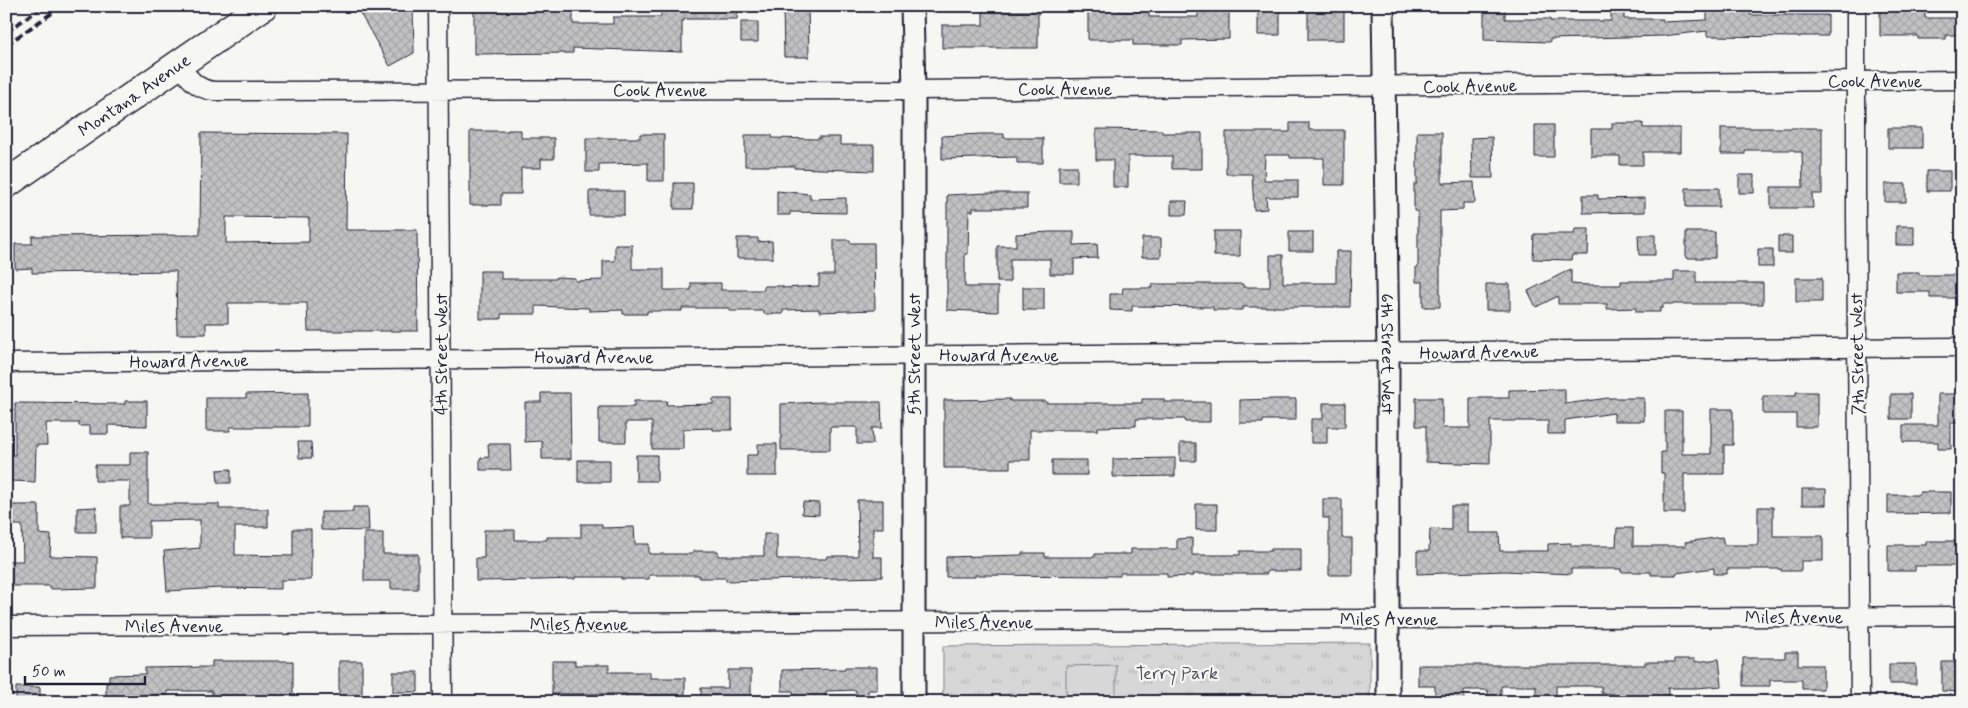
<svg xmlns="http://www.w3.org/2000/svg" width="1968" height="708" viewBox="0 0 1968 708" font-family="Mynerve,sans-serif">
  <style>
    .grass { fill: url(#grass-tufts); stroke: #7c7c89 }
    .pitch { fill: #d7d7d7; stroke: #7c7c89 }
    .building { fill: url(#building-cross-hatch); stroke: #22223b; fill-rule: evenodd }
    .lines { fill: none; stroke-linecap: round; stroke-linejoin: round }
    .minor-casing { stroke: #22223b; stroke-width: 21 }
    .tertiary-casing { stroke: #22223b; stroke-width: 25 }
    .primary-casing { stroke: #22223b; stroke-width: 31 }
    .minor { stroke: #f6f6f2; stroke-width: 18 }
    .tertiary { stroke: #f6f6f2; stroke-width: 21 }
    .primary { stroke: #f6f6f2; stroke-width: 28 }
    .rail { stroke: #22223b; stroke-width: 4; stroke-dasharray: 8 4; stroke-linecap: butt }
    .labels { text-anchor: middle; stroke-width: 4.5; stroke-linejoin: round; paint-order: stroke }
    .street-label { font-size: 18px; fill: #22223b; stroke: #f6f6f2 }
    .park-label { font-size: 18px; fill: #4f4f62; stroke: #f6f6f2 }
  </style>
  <defs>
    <pattern id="grass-tufts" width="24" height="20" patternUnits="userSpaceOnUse" patternTransform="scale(1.25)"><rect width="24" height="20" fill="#d7d7d7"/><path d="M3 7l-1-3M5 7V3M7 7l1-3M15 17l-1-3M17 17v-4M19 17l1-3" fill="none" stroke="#b8b8b9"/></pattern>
    <pattern id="building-cross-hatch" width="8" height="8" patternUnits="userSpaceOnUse" patternTransform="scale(1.25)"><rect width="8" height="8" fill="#c2c2c4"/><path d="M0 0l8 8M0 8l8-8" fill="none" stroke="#a6a6a9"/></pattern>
  </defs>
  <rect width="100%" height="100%" fill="#f6f6f2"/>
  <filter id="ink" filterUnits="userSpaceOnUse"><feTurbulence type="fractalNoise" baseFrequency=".02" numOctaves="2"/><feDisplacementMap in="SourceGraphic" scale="10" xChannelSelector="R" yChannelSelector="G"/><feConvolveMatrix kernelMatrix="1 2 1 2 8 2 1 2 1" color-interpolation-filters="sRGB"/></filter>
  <g filter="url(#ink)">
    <!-- grass -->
    <path class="grass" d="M1370 643V702H943V646Z"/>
    <!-- pitch -->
    <path class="pitch" d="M1116 665V700L1066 701V666Z"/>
    <!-- building -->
    <path class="building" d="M356 6H413L414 53 390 66Z
      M474 6H573V24H613V17H661V6H738L737 19H684V21H682V52L573 48V53L474 54Z
      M783 6H808L809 57H784Z
      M1104 6H1120V11H1149V17H1198V13L1229 12V39L1182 40V45H1133V40H1088V9H1104Z
      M1308 6H1344V40H1308Z
      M1484 6H1505V19H1550V21H1611V6H1624V19H1663V22L1707 20V9L1750 7V15H1828V36H1800V37L1707 36V31L1663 36 1550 39V42L1484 40Z
      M1880 6H1925V18H1962V35H1946V39H1918V36H1880Z
      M983 7H1005V11H1038V48H942V25H983Z
      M1258 10H1280V35H1258Z
      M741 22H758V42H741Z
      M1290 123H1309V130H1344V185H1324V158H1290V155H1265L1264 180H1298V197H1266L1267 209 1254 210 1252 174H1226V132H1290Z
      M1612 123H1643V128H1680V152H1643V165H1620V156H1591V129H1612Z
      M1535 125H1554V157H1535Z
      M1721 128H1822V194H1812L1813 208H1771V187H1803L1802 152H1795V150H1745V154H1721Z
      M1888 128H1922V148H1888Z
      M1096 129 1162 130V133H1202V169H1172V156H1128V187H1113V160H1096Z
      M508 130H521V138H554V159H541V168H521V194H501V205H470V131H508Z
      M1417 132H1442V183L1474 182 1475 203H1463V210L1440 211V307H1423V282H1416V267H1418V211H1414V184H1417Z
      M201 133 347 134 346 230H417L418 331H308L307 303H228V323H206V334H177L176 271 32 273V268L15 269V244H32V236L200 235ZM226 217 309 218V242L226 243Z
      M640 134H664V181H648V163L599 164V172H586V138H640Z
      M980 134H1004V138H1043V163H1017V157L942 159V136Z
      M745 135H772V138L819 139V137H840V145H874V171L794 168V166H745Z
      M1492 137 1493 178H1472L1471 138Z
      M1059 166H1077V182H1059Z
      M1927 171H1950V191H1927Z
      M1739 175H1754V193H1739Z
      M674 183H693V209H674Z
      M1885 184H1906V202H1885Z
      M1686 188H1719V207H1686Z
      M589 191H624V215H589Z
      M777 191 810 194V199L846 198V213L790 212V215H777Z
      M989 193H1027V208H973V211H969L968 254H965V287H998V312L947 310V195Z
      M1583 195H1598V199L1645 198V212L1583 213Z
      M1171 201H1187L1186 215H1171Z
      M1896 226H1914V245H1896Z
      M1575 229H1589L1588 255H1572L1571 260 1533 259 1534 234H1574Z
      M1214 231H1240V256H1214Z
      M1050 232H1074V245L1097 244 1098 258 1074 259V274H1050V259H1010V282H997V246H1016V234Z
      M1289 232H1313V251H1289Z
      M1686 232H1715V258H1686Z
      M1638 235H1655V255H1639Z
      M1778 236H1792V253H1778Z
      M737 238H758V242L772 241 773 258H737Z
      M1142 238H1161V257H1142Z
      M834 240H850V243H874L875 310 819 312V309L783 310V314H764V311H729V308H682V311H647V314H623V310L589 311V308L536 306V314H501V319H480V271H501V279H556V277L575 278V281L603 280V261H615V245H632V269H664V290H691V283H721V290H764V286H783V288L819 286V275H834Z
      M1758 249H1773V267H1758Z
      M1336 251H1351L1350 307H1243V310H1213V307L1132 306V311L1110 310V294H1122L1123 288H1152V284H1243V287H1270V255H1283V283H1336Z
      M1571 269V284L1588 285H1621V281H1674V271H1696V283H1763V304H1663V308H1660V312H1636V308L1607 309V304H1558V296L1536 307 1528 291Z
      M1896 272H1919V275H1962V298H1930V292H1896Z
      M1796 278H1822V302H1796Z
      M1486 284H1510V310H1486Z
      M1023 287H1044V310H1023Z
      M1565 389V404L1608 398H1644V421H1614V413L1565 420V434H1548V421H1490V464L1426 462V426H1416V398H1442V427L1443 428H1470V398H1509V390Z
      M1796 392H1817V427H1796V414H1763V396H1796Z
      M308 393V427H230V431H206V398H246V394Z
      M541 393H570L571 459H542V441L525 442V402H541Z
      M1891 394H1911V419H1891Z
      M1938 394H1962V422H1951V449H1938V442H1903V425H1938Z
      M713 399H732V430H713V428L683 429V449H652V422H626V442H599V407H634V401H667L666 405 713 404Z
      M1010 399V401H1046V403H1142V399H1164V402H1210V422H1185V419H1136V426L1098 427V430H1030V460H1010V468H944V400Z
      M1276 399H1296V420H1263V423H1240V400Z
      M125 401H147V426L108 425V434H90V426H79V423H46L47 445H36L35 482 11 481V455H15V403L125 404Z
      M821 402H881L882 428H872L873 444H857V428L854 427H830V450H781V404Z
      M1323 403H1345V427H1327V443H1311V419H1323Z
      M1711 409H1733V445H1724V474H1684V513H1664V473H1661V452H1665V411H1682V454H1711Z
      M298 442H311L312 458H299Z
      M1180 443H1196V461H1180Z
      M488 444H510L511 470H480V458L489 457Z
      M758 444H777V476H747V455H758Z
      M130 452H148V504H219V509H268V527H235V555L293 556V529H311V580H281V589L221 588 167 591 164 551 200 548V520L149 521V538H120V506H130V481H95V465H130Z
      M636 455H657V481H636Z
      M1175 458V476L1113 477V459Z
      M578 460H610V482H578Z
      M1052 460H1087V475H1052Z
      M231 469V483H218L217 470Z
      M1802 489H1826V505H1802Z
      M1920 492H1951V513L1888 514V495H1920Z
      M1323 499H1342V538H1352V575H1329V518H1323Z
      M857 500H883V528H873V557H882V577L726 581V578H699V575H649V579H621V577H575V579L540 580 476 581V558H484V530H515V540H547V537H581V524H602V528L634 527 635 544H649V554H693V551H718V556H764V534H777V559H826L827 556H858Z
      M803 502 819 503V515L802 514Z
      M1196 504H1217V530H1196Z
      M12 505H39V534L51 535 50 556 97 557V588L50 589V586H7V561H23L22 525H12Z
      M1451 506H1467V533H1499L1500 551H1548V544L1571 543V546H1616L1617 528H1633V546H1686L1685 542 1722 537 1724 545H1758V507H1773V536H1823V561H1801V571H1781V569H1727V574H1714V568L1676 573V575H1651V572H1621V569H1571V574L1505 571 1417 574V551H1429L1430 529 1451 530Z
      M96 507V532H77V508Z
      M353 507H368L369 531 321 530V512H353Z
      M364 533H383V554H418V589H391V581H364Z
      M1192 538V555H1240V551H1271V549H1301V571H1267V574H1192L1193 576 1167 577V573H1120V576L975 575V577H946V557L1022 555V553H1045V557H1095V554H1131V549H1177V539Z
      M1926 541H1962V566H1915V571H1888V545H1926Z
      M1785 652H1798V665H1823V689H1802V680H1770V686H1743V658H1785Z
      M1675 659H1695V662L1719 659 1722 686 1696 688H1668V697H1627V702H1613V694L1601 693V686H1556V702H1536V686H1501V702H1488V690H1464V702H1435V686H1418V665H1645V662H1675Z
      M212 661H293V697H269V700H212V691H167V695H134V702H106V683H109V675L145 674V668L212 667Z
      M339 661H362V699H339Z
      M552 661H575V665H609V672H650V678H685V695H650V698H626V694H552Z
      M1942 662H1962V692L1942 691Z
      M1889 664H1916V684H1889Z
      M845 667H877V690H868V700L856 701V690L826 691V702H808V698H793V691H782V670L845 669Z
      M728 670H751V702H701V688H728Z
      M393 672H418V692H393Z
      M16 687H40V702H16Z"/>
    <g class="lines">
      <!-- minor casing -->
      <g class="minor-casing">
        <path id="minor" d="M438 6 443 702
          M1856 6V214L1860 702
          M179 65C189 78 196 89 214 91L914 90 1962 80
          M6 363C658 355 1310 354 1962 347
          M6 626 1962 616"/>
      </g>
      <!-- tertiary casing -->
      <g class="tertiary-casing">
        <g id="tertiary">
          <path d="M912 6 914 90V702"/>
          <path id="s1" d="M1383 6 1388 353V702"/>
        </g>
      </g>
      <!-- primary casing -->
      <g class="primary-casing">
        <g id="primary">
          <path id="s2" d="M6 184 263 6"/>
        </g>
      </g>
      <!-- minor -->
      <use href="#minor" class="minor"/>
      <!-- tertiary -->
      <use href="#tertiary" class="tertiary"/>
      <!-- primary -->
      <use href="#primary" class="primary"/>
      <!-- rail -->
      <path class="rail" d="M6 32 44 6
        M6 45 62 6"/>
    </g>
  </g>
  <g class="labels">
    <!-- street labels -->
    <g class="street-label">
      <text x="1875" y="87">Cook Avenue</text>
      <text transform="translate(1470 86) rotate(-1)" y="6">Cook Avenue</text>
      <text x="1065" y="95">Cook Avenue</text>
      <text x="660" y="96">Cook Avenue</text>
      <text dy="6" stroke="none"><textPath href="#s2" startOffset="156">Montana Avenue</textPath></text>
      <text transform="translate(1479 352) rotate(-1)" y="6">Howard Avenue</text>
      <text transform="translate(441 354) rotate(-90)" y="6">4th Street West</text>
      <text transform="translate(914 354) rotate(-90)" y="6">5th Street West</text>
      <text dy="6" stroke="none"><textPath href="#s1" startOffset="348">6th Street West</textPath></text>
      <text transform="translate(1857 354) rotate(-91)" y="6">7th Street West</text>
      <text x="999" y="361">Howard Avenue</text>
      <text x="594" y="363">Howard Avenue</text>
      <text transform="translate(189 361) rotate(-1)" y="6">Howard Avenue</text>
      <text x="1794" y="623">Miles Avenue</text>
      <text x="1389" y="625">Miles Avenue</text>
      <text x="984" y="628">Miles Avenue</text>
      <text x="579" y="630">Miles Avenue</text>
      <text x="174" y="632">Miles Avenue</text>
    </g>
    <!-- park labels -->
    <g class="park-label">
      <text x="1177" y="679">Terry Park</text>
    </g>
  </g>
  <!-- margin -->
  <rect width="1968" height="708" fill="none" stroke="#f6f6f2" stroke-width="25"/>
  <rect x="12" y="12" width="1943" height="683" fill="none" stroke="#22223b" stroke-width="2" filter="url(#ink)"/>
  <!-- scale -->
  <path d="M25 676v8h120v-8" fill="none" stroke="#22223b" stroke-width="2.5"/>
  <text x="32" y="676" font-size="15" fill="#22223b" stroke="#f6f6f2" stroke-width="4" paint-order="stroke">50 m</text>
</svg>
